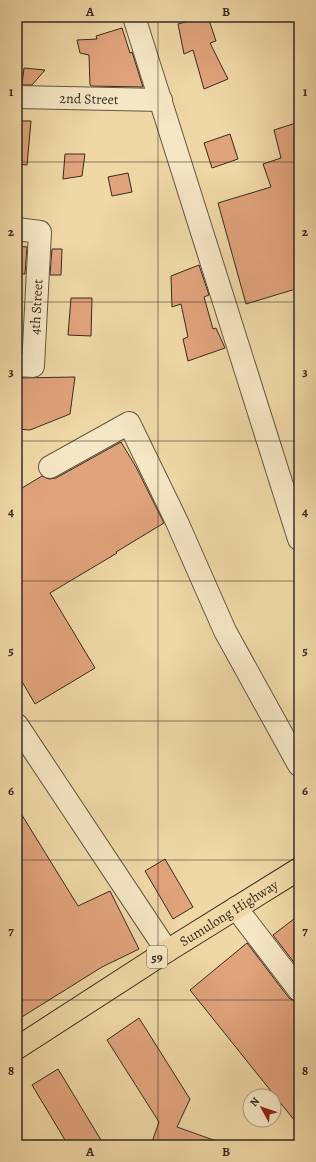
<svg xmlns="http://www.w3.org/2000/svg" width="316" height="1162" viewBox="0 0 316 1162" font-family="Alegreya,serif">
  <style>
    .building { fill: #e1a37c; stroke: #362c21 }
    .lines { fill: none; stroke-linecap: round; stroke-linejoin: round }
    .minor-casing { stroke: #645742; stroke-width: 24 }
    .major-casing { stroke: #362c21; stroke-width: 24 }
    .minor { stroke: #f5e6c5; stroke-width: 22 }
    .major { stroke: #efd8a6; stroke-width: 22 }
    .grid { fill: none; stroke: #362c21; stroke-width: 1; stroke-opacity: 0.55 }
    .labels { text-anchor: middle; stroke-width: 3; stroke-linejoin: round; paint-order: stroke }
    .shield { fill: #f5e6c5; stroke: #6f6452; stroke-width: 1 }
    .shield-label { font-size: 13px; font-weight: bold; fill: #362c21 }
    .street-label { font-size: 14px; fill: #362c21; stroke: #f5e6c5 }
    .neatline { fill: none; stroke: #362c21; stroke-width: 1.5 }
    .grid-label { font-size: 13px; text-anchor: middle; font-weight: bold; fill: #362c21 }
  </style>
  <rect width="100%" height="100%" fill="#efd8a6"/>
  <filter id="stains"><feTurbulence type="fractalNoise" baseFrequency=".005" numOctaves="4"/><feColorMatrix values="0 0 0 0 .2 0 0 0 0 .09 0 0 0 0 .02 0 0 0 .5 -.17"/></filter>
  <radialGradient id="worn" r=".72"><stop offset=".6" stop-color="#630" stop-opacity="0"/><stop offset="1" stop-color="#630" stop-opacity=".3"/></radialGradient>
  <!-- building -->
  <path class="building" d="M204 17H208L216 41 210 43 228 79 204 89 193 50 184 54 178 24Z
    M122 28 130 53 132 52 143 87 91 86 90 85 89 55 80 53 77 40 97 39 96 36Z
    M24 68 45 70 32 85H22Z
    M17 121H31L27 165 17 164Z
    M299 122V288L246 304 218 203 271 187 263 164 281 158 274 130Z
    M230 134 238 159 212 168 204 143Z
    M65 154H85L82 176 63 179Z
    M128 173 132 192 112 196 108 177Z
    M17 246 27 247 25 274H17Z
    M52 249H62L61 275H50Z
    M199 265 209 295 204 297 213 329 216 328 225 348 188 361 183 339 188 337 181 304 172 307 171 276Z
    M71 298H92L91 336 68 335Z
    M75 377 70 414 30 430 17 429V378Z
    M121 442 136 467 164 523 116 552 117 553 50 593 95 668 35 704 17 673V491L42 476 49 479 56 478Z
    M17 807 78 906 110 891 139 949 102 967 17 1020Z
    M165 859 193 907 173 919 145 871Z
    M299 915V969L273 935Z
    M247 943 289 998 294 1001 299 1002V1126L190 990Z
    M139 1018 190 1099 177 1127 222 1143 221 1145H151L159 1122 107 1040Z
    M58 1069 104 1145H68L32 1085Z"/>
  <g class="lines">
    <!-- minor casing -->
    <g class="minor-casing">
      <g id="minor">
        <path d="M134 17 299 539"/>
        <path id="s1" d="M17 97 161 100"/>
        <path d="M17 229 40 232 33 366 17 365"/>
        <path d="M50 467 129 423 177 522 225 631 299 765"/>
        <path d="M17 725 167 951"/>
        <path d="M236 908 299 990"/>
      </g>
    </g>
    <!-- major casing -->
    <g class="major-casing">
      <g id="major">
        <path id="s2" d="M17 1048 167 951 299 869"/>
      </g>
    </g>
    <!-- minor -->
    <use href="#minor" class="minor"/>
    <!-- major -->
    <use href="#major" class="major"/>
  </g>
  <!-- grid -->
  <path class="grid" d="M158 17V1145M17 162H299M17 302H299M17 441H299M17 581H299M17 721H299M17 860H299M17 1000H299"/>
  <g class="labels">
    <!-- shield labels -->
    <rect class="shield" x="147" y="946" width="20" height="22" rx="3"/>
    <g class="shield-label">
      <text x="157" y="962">59</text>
    </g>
    <!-- street labels -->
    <g class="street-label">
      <text dy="5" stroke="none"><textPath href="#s1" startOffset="72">2nd Street</textPath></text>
      <text transform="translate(36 307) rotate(-87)" y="5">4th Street</text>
      <text dy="5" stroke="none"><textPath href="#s2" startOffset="251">Sumulong Highway</textPath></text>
    </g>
  </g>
  <!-- margin -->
  <rect width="316" height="1162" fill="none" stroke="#efd8a6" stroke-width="44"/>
  <!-- north arrow -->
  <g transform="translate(262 1108) rotate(310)"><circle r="19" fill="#f5e6c5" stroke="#a99c83"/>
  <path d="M0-3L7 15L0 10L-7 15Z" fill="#8f2418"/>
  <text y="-6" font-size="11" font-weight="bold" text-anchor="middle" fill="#362c21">N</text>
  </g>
  <rect x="22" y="22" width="272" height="1118" class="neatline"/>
  <g class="grid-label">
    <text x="90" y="16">A</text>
    <text x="226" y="16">B</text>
    <text x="11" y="96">1</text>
    <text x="305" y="96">1</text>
    <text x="11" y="236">2</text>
    <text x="305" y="236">2</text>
    <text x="11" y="376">3</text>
    <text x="305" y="376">3</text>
    <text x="11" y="516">4</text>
    <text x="305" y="516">4</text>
    <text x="11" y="655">5</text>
    <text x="305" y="655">5</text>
    <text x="11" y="795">6</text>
    <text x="305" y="795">6</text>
    <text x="11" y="935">7</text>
    <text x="305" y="935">7</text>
    <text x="11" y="1075">8</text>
    <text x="305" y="1075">8</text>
    <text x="90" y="1156">A</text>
    <text x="226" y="1156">B</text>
  </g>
  <rect width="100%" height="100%" filter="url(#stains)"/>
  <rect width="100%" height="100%" fill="url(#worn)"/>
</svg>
